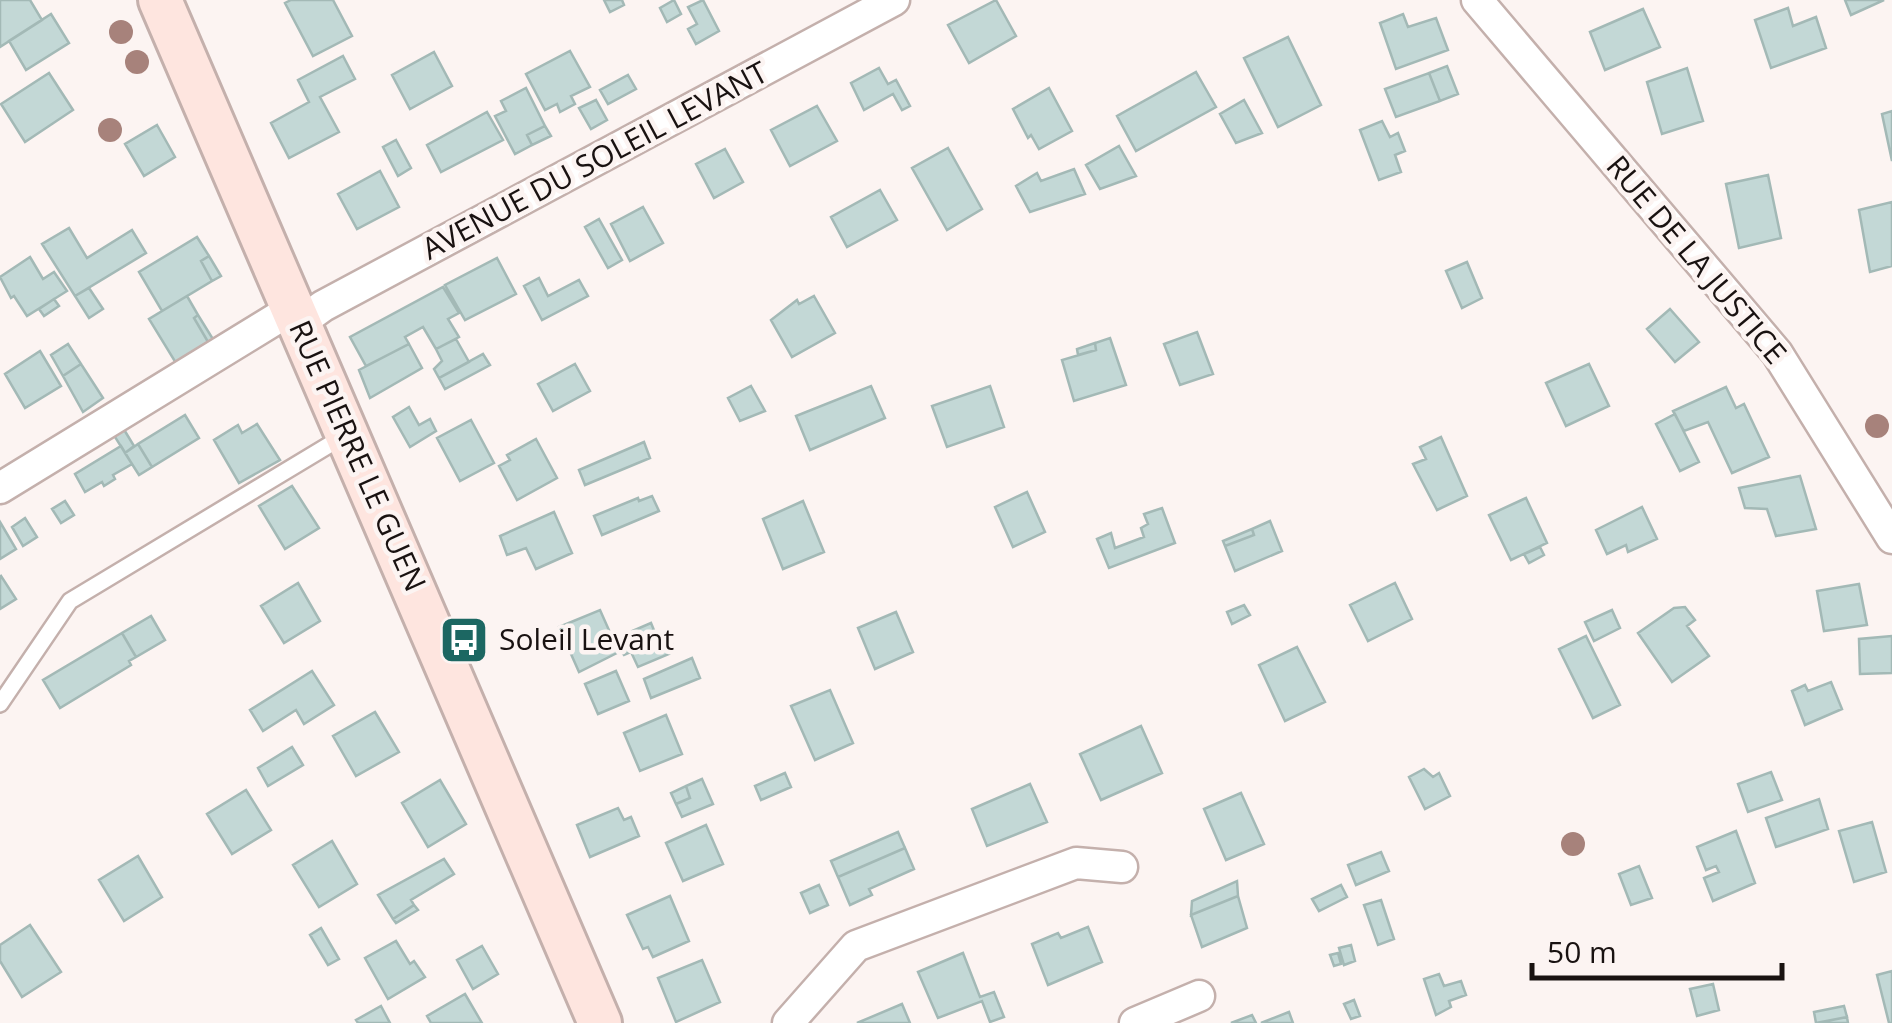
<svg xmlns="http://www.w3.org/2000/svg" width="1892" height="1023" viewBox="0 0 1892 1023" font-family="'Open Sans',sans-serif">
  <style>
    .building { fill: #c3d8d6; stroke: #a3b9b6; stroke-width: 2.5 }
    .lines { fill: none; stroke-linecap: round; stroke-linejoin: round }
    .lane-casing { stroke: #c4b0ac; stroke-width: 20 }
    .street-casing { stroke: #c4b0ac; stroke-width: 35 }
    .secondary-casing { stroke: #c4b0ac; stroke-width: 48 }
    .lane { stroke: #fff; stroke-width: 15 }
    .street { stroke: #fff; stroke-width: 30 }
    .secondary { stroke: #fee5df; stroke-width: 42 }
    .tree { fill: #a7827b }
    .labels { text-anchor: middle; stroke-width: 9; stroke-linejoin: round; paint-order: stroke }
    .street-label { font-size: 30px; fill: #191211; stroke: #fcf4f2 }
    .poi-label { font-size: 30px; fill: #191211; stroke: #fcf4f2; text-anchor: start }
  </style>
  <rect width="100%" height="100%" fill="#fcf4f2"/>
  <!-- building -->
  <path class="building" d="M0 0H30L42 20 0 47Z
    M291 0H333L352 36 313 56 285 3Z
    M604 0H622L624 5 610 12Z
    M674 0 681 14 667 22 660 8Z
    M703 0 719 31 696 44 688 29 697 24 688 7Z
    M996 0 1016 36 969 63 948 25Z
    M1845 0H1884L1851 15Z
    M1788 8 1793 26 1816 17 1826 48 1771 68 1755 20Z
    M1643 9 1660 47 1605 70 1590 32Z
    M51 14 69 43 26 70 9 41Z
    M1403 14 1408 27 1436 18 1448 50 1396 69 1380 23Z
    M1288 37 1321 105 1278 127 1244 58Z
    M570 51 590 87 571 96 575 104 560 112 557 104 545 110 526 74Z
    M434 52 452 86 410 109 392 75Z
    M343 56 355 79 320 97 339 132 289 158 271 123 309 102 298 80Z
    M1447 66 1458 94 1440 101 1429 73Z
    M879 68 888 84 896 80 910 106 902 110 893 94 864 110 851 83Z
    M1687 68 1703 121 1662 134 1647 82Z
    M1196 72 1216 107 1136 151 1117 116Z
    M49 73 73 110 25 142 1 104Z
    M1429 73 1440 101 1396 117 1385 89Z
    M628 75 636 89 608 104 600 90Z
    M526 88 545 126 527 135 532 145 515 154 495 116 506 111 501 101Z
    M1049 88 1072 131 1039 149 1031 135 1028 138 1013 109Z
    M596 100 607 120 591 129 579 108Z
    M1244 100 1262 133 1236 143 1220 114Z
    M817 106 837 141 790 166 771 130Z
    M1892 111V161L1882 114Z
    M487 112 503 140 441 172 427 145Z
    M1382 121 1390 137 1398 133 1405 151 1395 155 1401 172 1379 180 1360 130Z
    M157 125 175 157 144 176 125 144Z
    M545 126 551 136 532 145 527 135Z
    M396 140 411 168 398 176 383 147Z
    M1119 146 1136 176 1100 189 1086 165Z
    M948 148 982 209 947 230 912 168Z
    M725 149 743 182 714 198 696 164Z
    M1074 169 1085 194 1030 212 1016 186 1037 173 1041 181Z
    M380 171 399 207 357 229 338 194Z
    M1768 175 1781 238 1739 248 1726 184Z
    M880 190 897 220 847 247 831 217Z
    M1892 202V266L1870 272 1859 210Z
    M643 207 663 243 630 261 611 224Z
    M599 219 622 260 608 268 585 227Z
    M69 228 87 258 132 230 146 253 75 296 42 244Z
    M197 237 209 256 201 261 212 281 162 311 139 272Z
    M209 256 221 276 212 281 201 261Z
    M30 257 43 279 54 272 67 291 27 316 14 296 11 298 0 277Z
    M497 258 516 294 465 320 445 285Z
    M1467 262 1482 298 1462 308 1446 271Z
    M539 278 548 296 579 280 588 296 542 320 524 286Z
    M443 287 459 313 448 319 459 337 436 349 423 327 405 337 409 344 366 366 350 337Z
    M89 288 103 309 89 318 75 296Z
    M187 296 198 315 194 318 211 347 179 368 149 319Z
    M814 296 835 333 792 357 771 320 797 300 799 304Z
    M54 299 59 306 44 316 39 309Z
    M1670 309 1699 342 1675 362 1647 329Z
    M198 315 216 344 211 347 194 318Z
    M1197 332 1213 374 1180 385 1164 344Z
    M1110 338 1126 385 1074 401 1062 360 1096 350 1095 343Z
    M456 339 469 362 439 378 434 369 442 361 436 349Z
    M1095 343 1096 350 1078 355 1077 349Z
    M68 344 81 364 63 376 51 355Z
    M409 344 422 368 370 398 359 370Z
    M40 351 61 386 25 408 5 374Z
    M483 354 490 365 445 389 439 378Z
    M81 364 103 398 83 412 63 376Z
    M575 364 590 391 553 411 538 384Z
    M1589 364 1609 406 1566 426 1546 383Z
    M751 386 765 411 740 421 728 398Z
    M871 386 885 418 810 450 796 416Z
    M990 386 1004 427 947 447 932 406Z
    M1726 387 1736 408 1744 404 1769 457 1732 473 1708 422 1684 431 1673 411Z
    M409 407 419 425 430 419 436 431 410 447 393 417Z
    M1675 414 1699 462 1680 471 1656 424Z
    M185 415 199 438 152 467 138 444Z
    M471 420 494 463 460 481 437 438Z
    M120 423 134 446 125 453 110 429Z
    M257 424 280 460 239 483 214 440 238 425 242 433Z
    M1441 437 1467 496 1437 510 1413 464 1426 459 1420 447Z
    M536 439 557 478 517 500 499 466 510 460 507 455Z
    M644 442 650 458 585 485 579 470Z
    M138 444 152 467 139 475 125 453Z
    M121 446 132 464 113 475 115 479 104 486 102 482 85 492 75 474Z
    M1800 476 1816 529 1776 536 1767 509 1745 508 1739 488Z
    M292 486 319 528 285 549 259 506Z
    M1027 492 1045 532 1013 547 995 507Z
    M652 496 659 511 602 535 594 516 638 498 639 501Z
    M1526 498 1547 543 1511 560 1489 515Z
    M65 501 74 515 61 523 52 509Z
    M803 501 824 552 783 569 763 519Z
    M1642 507 1657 539 1628 552 1626 545 1607 554 1596 530Z
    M1162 508 1175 543 1109 568 1097 539 1111 533 1115 548 1144 537 1141 528 1148 524 1144 514Z
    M554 512 572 553 536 569 526 548 507 555 500 536Z
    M25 518 37 537 23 546 12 527Z
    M1270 521 1282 551 1235 571 1225 546 1254 535 1252 529Z
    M0 522 16 549 0 559Z
    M1252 529 1254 535 1225 546 1223 541Z
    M1540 547 1544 555 1529 563 1524 554Z
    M1 576 16 599 0 609V577Z
    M298 583 320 621 284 643 261 606Z
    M1395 583 1412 619 1368 641 1350 605Z
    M1859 584 1867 625 1824 631 1817 591Z
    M1244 605 1250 615 1232 624 1227 612Z
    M1685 607 1695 620 1687 626 1709 656 1672 682 1638 633 1674 608Z
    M600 610 616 646 632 640 630 632 651 623 658 640 624 655 621 651 579 672 559 627Z
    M1612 610 1620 628 1594 641 1585 622Z
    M896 612 913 652 875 669 858 628Z
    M151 616 165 640 136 657 122 633Z
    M122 633 136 657 129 661 131 665 60 708 43 680Z
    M669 636 673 646 666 649 669 654 638 667 631 652Z
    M1586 636 1620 705 1593 718 1559 649Z
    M1892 636V673L1860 674 1859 639Z
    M1297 647 1325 702 1285 721 1259 665Z
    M692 658 700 678 651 698 644 679Z
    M312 671 334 705 304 724 296 710 263 731 250 710Z
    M616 671 629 701 598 714 585 684Z
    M1831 682 1842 709 1805 725 1792 691 1805 685 1808 691Z
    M830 690 853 743 815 760 791 706Z
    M375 712 399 752 356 776 333 736Z
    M666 715 682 754 640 771 624 733Z
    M1141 726 1162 773 1101 800 1080 754Z
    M292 747 303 765 268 786 258 768Z
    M1424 769 1433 777 1439 773 1450 796 1425 809 1409 777Z
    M1771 772 1782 800 1748 812 1738 784Z
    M785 773 791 787 761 800 755 786Z
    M702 779 713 804 682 817 676 804 690 798 686 786Z
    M440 780 466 824 428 847 402 803Z
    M1030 784 1047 822 987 846 972 809Z
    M686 786 690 798 676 804 671 793Z
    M246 790 271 830 232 854 207 814Z
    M1241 793 1264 844 1226 860 1204 809Z
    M1819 799 1828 829 1776 847 1766 818Z
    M618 808 624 820 631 817 639 836 590 857 577 825Z
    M1872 822 1886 872 1854 882 1839 831Z
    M706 825 723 864 683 881 666 843Z
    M1736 831 1755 883 1713 901 1704 878 1719 872 1716 866 1706 870 1697 847Z
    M898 832 905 848 838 877 831 861Z
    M332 841 357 884 319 907 293 865Z
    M905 848 914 869 869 889 872 895 850 905 838 877Z
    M1381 852 1389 871 1356 885 1348 865Z
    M138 856 162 897 124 921 99 880Z
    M444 859 454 874 411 900 414 905 393 919 378 895Z
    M1639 866 1652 898 1631 905 1619 874Z
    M1237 881 1238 896 1191 915 1192 901Z
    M819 885 828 905 810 913 801 893Z
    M1341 885 1347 897 1319 911 1312 899Z
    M670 896 689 941 653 957 648 947 643 949 627 915Z
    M1238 896 1247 928 1202 947 1191 915Z
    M1381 900 1394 939 1378 945 1364 905Z
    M414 905 418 910 396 923 393 919Z
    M30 925 61 972 22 997 0 961V945Z
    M1088 927 1102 962 1048 985 1032 944 1058 933 1061 938Z
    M321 928 339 959 328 965 310 935Z
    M396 941 410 964 414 961 425 977 388 999 365 958Z
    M1351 945 1355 961 1344 965 1339 948Z
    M482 946 498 974 473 989 457 960Z
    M963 953 980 997 994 992 1004 1017 990 1022 982 1001 938 1018 918 972Z
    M1338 953 1341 964 1334 966 1330 955Z
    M702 960 720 1002 676 1022 658 978Z
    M1892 971V1023H1889L1877 975Z
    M1439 974 1444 986 1461 981 1466 995 1449 1001 1451 1007 1436 1015 1424 979Z
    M1713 984 1719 1010 1697 1016 1690 989Z
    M465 994 482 1023H431L427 1016Z
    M1354 1000 1360 1016 1351 1019 1344 1004Z
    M902 1004 910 1023H857Z
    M381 1006 390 1023H358L356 1020Z
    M1844 1006 1847 1017 1816 1023 1814 1012Z
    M1289 1012 1293 1023H1261Z
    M1252 1015 1256 1023H1231Z
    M1847 1017 1848 1023H1817Z"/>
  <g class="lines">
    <!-- lane casing -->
    <g class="lane-casing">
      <path id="lane" d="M0 704 70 601 344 436"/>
    </g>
    <!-- street casing -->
    <g class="street-casing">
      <path id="street" d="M1477 0 1777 353 1892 538
        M298 324 323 306 894 0
        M0 488 292 309
        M788 1023 856 946 1076 863 1122 867
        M1135 1023 1199 996"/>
    </g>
    <!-- secondary casing -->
    <g class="secondary-casing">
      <path id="secondary" d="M160 0 600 1023"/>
    </g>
    <!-- lane -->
    <use href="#lane" class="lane"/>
    <!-- street -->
    <use href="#street" class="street"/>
    <!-- secondary -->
    <use href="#secondary" class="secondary"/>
  </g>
  <!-- trees -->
  <g class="tree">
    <circle cx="121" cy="32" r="12"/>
    <circle cx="137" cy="62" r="12"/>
    <circle cx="110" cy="130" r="12"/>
    <circle cx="1877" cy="426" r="12"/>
    <circle cx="1573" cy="844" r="12"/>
  </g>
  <!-- icons -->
  <defs>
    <g id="bus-square" transform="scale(2.5)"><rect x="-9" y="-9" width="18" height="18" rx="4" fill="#1c6762" stroke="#fcf4f2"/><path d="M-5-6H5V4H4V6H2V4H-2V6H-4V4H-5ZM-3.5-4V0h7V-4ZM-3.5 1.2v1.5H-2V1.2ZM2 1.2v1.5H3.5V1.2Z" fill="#fff"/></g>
  </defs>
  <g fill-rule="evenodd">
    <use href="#bus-square" x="464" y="640"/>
  </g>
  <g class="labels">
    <!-- street labels -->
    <g class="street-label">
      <text transform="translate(595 161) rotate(-28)" y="10">AVENUE DU SOLEIL LEVANT</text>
      <text transform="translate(1696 260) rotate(50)" y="10">RUE DE LA JUSTICE</text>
      <text transform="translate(357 456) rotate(66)" y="10">RUE PIERRE LE GUEN</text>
    </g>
    <!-- poi labels -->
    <g class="poi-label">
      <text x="499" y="650">Soleil Levant</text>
    </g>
  </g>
  <!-- scale -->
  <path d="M1532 963v15h250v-15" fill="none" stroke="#191211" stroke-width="5"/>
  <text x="1547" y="963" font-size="30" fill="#191211" stroke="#fcf4f2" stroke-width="8" paint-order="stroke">50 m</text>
</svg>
